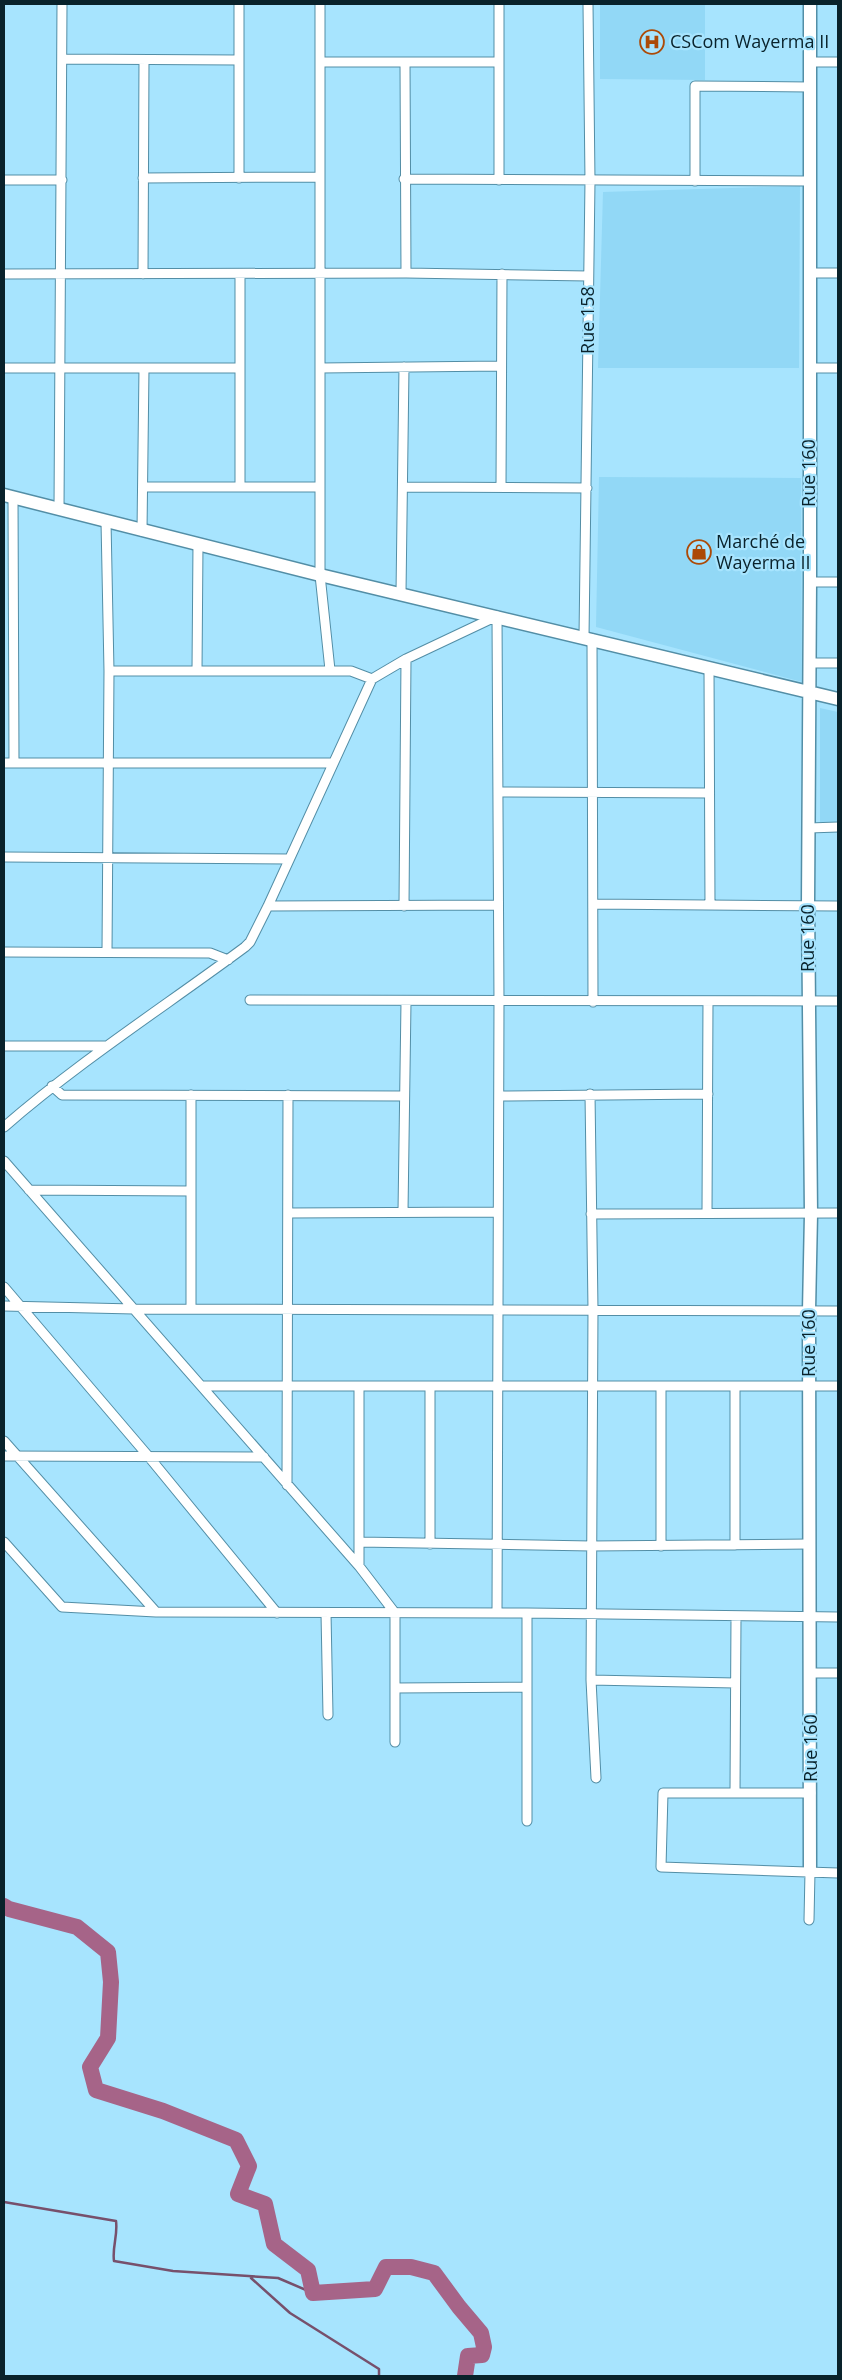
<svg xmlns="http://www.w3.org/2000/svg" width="842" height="2380" viewBox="0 0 842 2380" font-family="'Open Sans',sans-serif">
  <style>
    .built { fill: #92d8f6 }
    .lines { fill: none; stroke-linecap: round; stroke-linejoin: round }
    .stream { stroke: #77506c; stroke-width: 2.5 }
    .river { stroke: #a66488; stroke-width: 16 }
    .street-casing { stroke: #538ea6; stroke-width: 11 }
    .secondary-casing { stroke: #538ea6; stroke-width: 15 }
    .street { stroke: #fff; stroke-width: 9 }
    .secondary { stroke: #fff; stroke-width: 12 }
    .labels { text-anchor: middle; stroke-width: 4.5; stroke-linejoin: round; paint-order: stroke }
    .poi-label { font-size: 18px; fill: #09222b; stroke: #a7e4fe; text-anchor: start }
    .street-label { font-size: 18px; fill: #09222b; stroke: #a7e4fe }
  </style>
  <rect width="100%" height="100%" fill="#a7e4fe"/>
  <!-- built -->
  <path class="built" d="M600 4H705V80L600 79Z
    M800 186 799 368H598L603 192Z
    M599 477 801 478 802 682 596 627Z
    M820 708 838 712V822H820Z"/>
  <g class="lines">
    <!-- stream -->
    <path class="stream" d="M4 2202 116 2221C118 2236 112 2247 114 2261L173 2271 278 2278 313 2293
      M251 2278 290 2313 379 2369V2376"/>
    <!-- river -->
    <path class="river" d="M4 1906 9 1909 77 1927 108 1952 111 1982 108 2038 90 2067 96 2090 163 2111 236 2140 249 2166 238 2194 265 2204 274 2244 308 2270 313 2293 375 2289 386 2267H411L434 2273 459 2307 481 2333 484 2347 482 2355 468 2356 465 2376"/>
    <!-- street casing -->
    <g class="street-casing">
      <path id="street" d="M239 4V178
        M320 4V575L330 670
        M62 59 238 60
        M320 62H499
        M405 62 406 273
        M809 62H838
        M143 178 319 177
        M404 179 809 181
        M4 180H62
        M499 180V4
        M695 181V86L809 87
        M810 273H838
        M4 274 406 273 588 276
        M143 274 144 60
        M240 274V487
        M4 368H240
        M321 368 501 366
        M809 368H838
        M501 486 502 274
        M143 487H320
        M403 487 587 488
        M13 497 14 763
        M59 509 62 4
        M106 521 109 671 107 952
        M142 531 144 368
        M810 582H838
        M401 593 404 367
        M584 637 590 181 588 4
        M592 639 593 1002
        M810 663H838
        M709 668 710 905
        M197 670 198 544
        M109 671H351L372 679
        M4 763H333
        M499 792 709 793
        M809 828 838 827
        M4 857 289 859
        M593 904 838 906
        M268 906 498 905
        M404 906 406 659
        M4 952 210 953 228 960
        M250 1000 838 1001
        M4 1046H106
        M52 1086 62 1095 404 1096
        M590 1094 593 1309 591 1680 596 1778
        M499 1096 708 1094
        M4 1127C80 1061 164 1007 245 947L250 942 268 906 372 679 406 659 497 616 499 1002 497 1613
        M4 1161 359 1566 395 1613V1742
        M29 1190 191 1191
        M403 1212 406 1002
        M288 1213 497 1212
        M707 1213 708 1001
        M591 1214 838 1213
        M4 1287 149 1457 277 1613
        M4 1306 134 1309 838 1311
        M191 1309V1095
        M202 1386H838
        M359 1386V1566
        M430 1386V1544
        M661 1386V1546
        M4 1441 156 1612
        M4 1456 264 1457
        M287 1485 288 1095
        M4 1542 62 1607 156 1612 527 1613 838 1617
        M359 1542 591 1546 810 1544
        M735 1545V1386
        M326 1613 328 1715
        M811 1673H838
        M591 1680 735 1683
        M395 1688 527 1687
        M735 1793 736 1617
        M811 1793H663L661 1867 838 1873
        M527 1821V1613
        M809 1920 810 1872"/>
    </g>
    <!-- secondary casing -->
    <g class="secondary-casing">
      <path id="secondary" d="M810 4V582L808 905 811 1214 809 1311 810 1872
        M4 495 320 575 838 699"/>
    </g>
    <!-- street -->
    <use href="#street" class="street"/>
    <!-- secondary -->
    <use href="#secondary" class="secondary"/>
  </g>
  <!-- icons -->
  <defs>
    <g id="hospital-ring" transform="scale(1.25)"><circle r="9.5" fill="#a7e4fe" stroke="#ac4a07" stroke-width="1.5"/><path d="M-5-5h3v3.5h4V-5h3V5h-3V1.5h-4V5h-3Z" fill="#ac4a07"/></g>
    <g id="shop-ring" transform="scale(1.25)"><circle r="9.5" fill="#a7e4fe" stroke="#ac4a07" stroke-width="1.5"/><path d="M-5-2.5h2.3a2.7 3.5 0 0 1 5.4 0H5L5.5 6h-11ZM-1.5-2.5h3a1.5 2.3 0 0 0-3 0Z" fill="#ac4a07"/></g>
  </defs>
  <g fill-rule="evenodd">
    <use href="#hospital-ring" x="652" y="42"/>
    <use href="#shop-ring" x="699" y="552"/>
  </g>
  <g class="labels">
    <!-- poi labels -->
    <g class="poi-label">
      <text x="670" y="48">CSCom Wayerma II</text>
      <text x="716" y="548">Marché de<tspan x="716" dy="21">Wayerma II</tspan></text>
    </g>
    <!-- street labels -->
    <g class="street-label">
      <text transform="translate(588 320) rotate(-90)" y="6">Rue 158</text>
      <text transform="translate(809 473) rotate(-90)" y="6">Rue 160</text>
      <text transform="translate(808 938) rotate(-90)" y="6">Rue 160</text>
      <text transform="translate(809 1343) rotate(-90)" y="6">Rue 160</text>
      <text transform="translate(811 1748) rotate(-90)" y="6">Rue 160</text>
    </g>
  </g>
  <!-- border -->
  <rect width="842" height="2380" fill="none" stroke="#09222b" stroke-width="10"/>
</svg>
